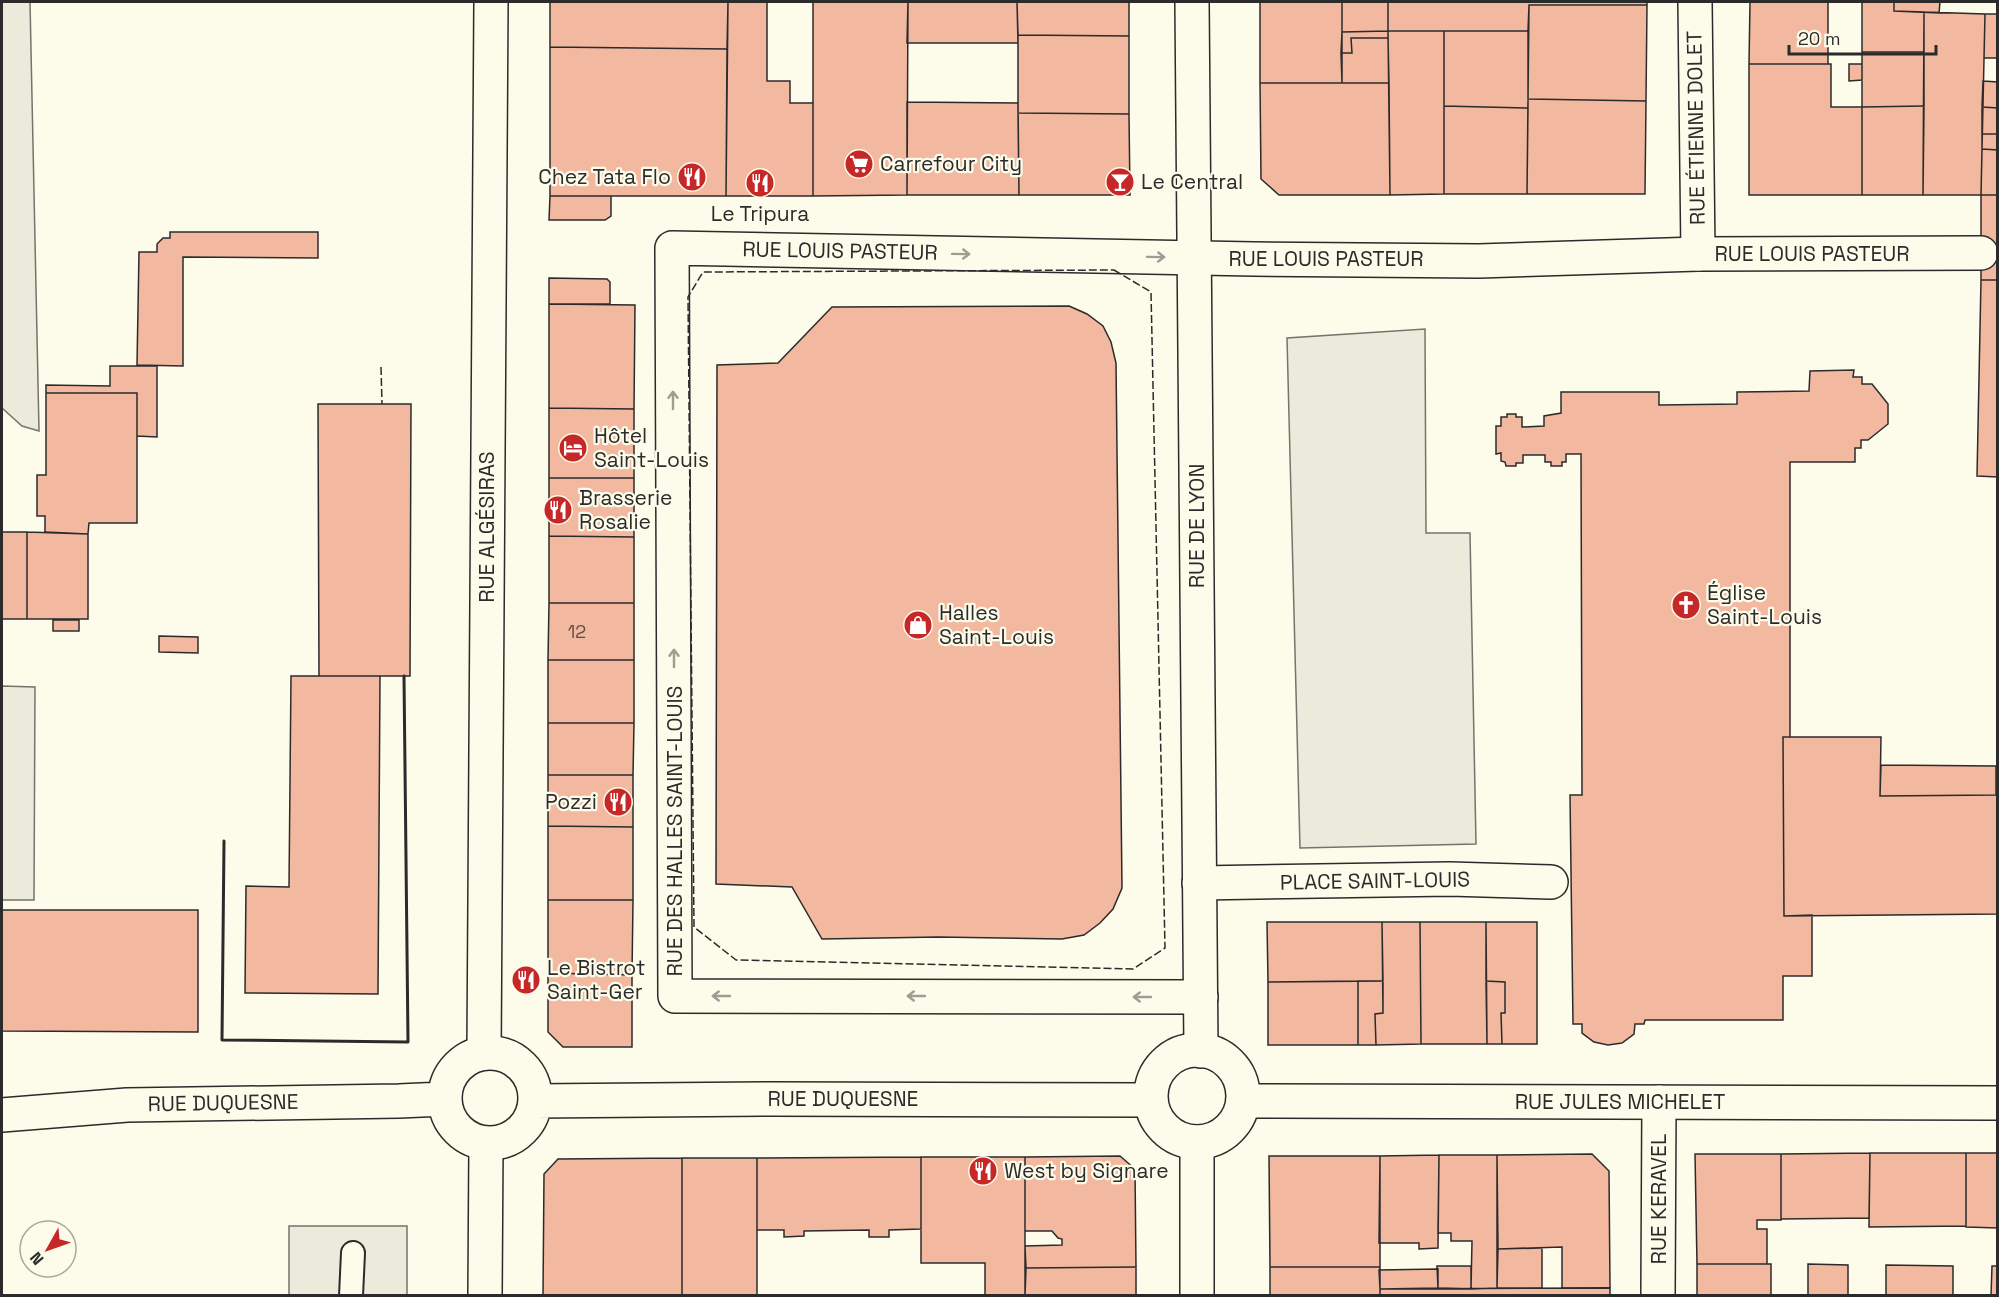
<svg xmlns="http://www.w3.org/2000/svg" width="1999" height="1297" viewBox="0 0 1999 1297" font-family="'Space Grotesk',sans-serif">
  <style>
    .green { fill: #ecebdb; stroke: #74746e; stroke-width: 1.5 }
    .parking { fill: #eceadb; stroke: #74746e; stroke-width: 1.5 }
    .building { fill: #f2b8a0; stroke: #2b2b2b; stroke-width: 1.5 }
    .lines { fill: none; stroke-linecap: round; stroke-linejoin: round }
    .service-casing { stroke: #2b2b2b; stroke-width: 26 }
    .pedestrian-casing { stroke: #2b2b2b; stroke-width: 36 }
    .minor-casing { stroke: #2b2b2b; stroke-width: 36 }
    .tertiary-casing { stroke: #2b2b2b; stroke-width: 36 }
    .secondary-casing { stroke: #2b2b2b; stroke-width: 36 }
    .service { stroke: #fdfbea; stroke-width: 22 }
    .pedestrian { stroke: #fdfbea; stroke-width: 33 }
    .minor { stroke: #fdfbea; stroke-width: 33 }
    .tertiary { stroke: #fdfbea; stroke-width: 33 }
    .secondary { stroke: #fdfbea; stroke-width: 33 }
    .fence { stroke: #2b2b2b; stroke-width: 1.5; stroke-dasharray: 8 3; stroke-linecap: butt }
    .wall { stroke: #2b2b2b; stroke-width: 3 }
    .oneway { stroke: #9e9d94 }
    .labels { text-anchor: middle; stroke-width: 4.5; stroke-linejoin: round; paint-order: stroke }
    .number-label { font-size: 18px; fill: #5d4e48 }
    .street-label { font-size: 21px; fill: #2b2b2b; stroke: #fdfbea }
    .poi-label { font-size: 21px; fill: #2b2b2b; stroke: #fdfbea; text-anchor: start }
  </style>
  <rect width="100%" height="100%" fill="#fdfbea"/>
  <!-- green -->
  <path class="green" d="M2 2H30L39 431 22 426 2 408Z"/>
  <!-- parking -->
  <path class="parking" d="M1425 329 1426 533H1470L1476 844 1300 848 1287 338Z
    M2 686 35 687 34 900H2Z
    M289 1226H407V1295H289Z"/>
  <!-- building -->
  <path class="building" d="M550 2H728L727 49 550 47Z
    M728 2H767V81H790V103H813V196H726Z
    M813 2H908L907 195 813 196Z
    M908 2H1017L1018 43H907Z
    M1017 2H1129V36L1018 35Z
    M1260 2H1342V83H1260Z
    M1342 2H1388V31L1342 32Z
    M1388 2H1647V5H1529L1528 31H1388Z
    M1750 2H1828V64H1749Z
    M1862 2H1894V11L1924 12V52H1862Z
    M1894 2H1940L1939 13 1894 11Z
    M1529 5H1647L1646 101 1528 99Z
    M1924 12 1985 14 1981 195H1923Z
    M1985 14H1998V58H1984Z
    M1388 31H1444V194L1390 195Z
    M1388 31V38H1351L1352 53H1341L1342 32Z
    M1444 31H1528V108L1444 106Z
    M1018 35 1129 36V114L1018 113Z
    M1351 38H1388L1389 83H1342L1341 53H1352Z
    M550 47 727 49 726 196H550Z
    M1862 52H1924V106L1862 107Z
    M1749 64H1831V107H1862V195H1749Z
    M1849 64H1862V80L1849 81Z
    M1983 81 1998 82V108L1982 107Z
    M1260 83H1389L1390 195H1279L1261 179Z
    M1528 99 1646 101 1645 194H1527Z
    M907 102 1018 103 1019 195H907Z
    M1444 106 1528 108 1527 194H1444Z
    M1924 106 1923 195H1862V107Z
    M1982 107 1998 108V134H1982Z
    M1018 113 1129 114 1130 195H1019Z
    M1982 134H1998V150L1982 149Z
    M1982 149 1998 150V195H1981Z
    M1981 195H1998V280H1981Z
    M550 196H611V216L605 220H549Z
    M170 232H318V258L183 257V366L137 365 139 252H157V244L163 238H170Z
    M549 278 607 279 610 282V304H549Z
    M1981 280H1998V477L1977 476Z
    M549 304 635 305 634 409 549 408Z
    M1069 306 1087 314 1103 326 1111 342 1116 363 1122 888 1113 909 1100 923 1084 935 1062 939 938 937 822 939 792 887 716 884 717 365 778 363 832 307Z
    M110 366H157V437L137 436V393H46V385L110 386Z
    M1854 370 1853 377H1862V384H1872L1888 404V424L1868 440H1861V448H1855V462H1790V737H1783L1784 916 1812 915V976H1783V1020H1645L1644 1024H1635L1634 1034 1622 1043 1608 1045 1594 1042 1582 1033V1024H1573L1570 795H1582L1581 454H1566V462H1562V466H1551V462H1545V455H1523V463H1516V466H1506L1505 462 1501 461V453L1496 454V426H1501V417H1507V414H1516V417H1522V427L1544 426V416L1561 413V392H1659V405L1737 404V392L1809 391 1810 371Z
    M46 393H137V523H89L88 534 45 532V516H37V475H46Z
    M318 404H411L410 676H319Z
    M549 408 634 409V478H549Z
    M549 478H634V537L549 536Z
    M2 532H27V619H2Z
    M27 532 88 534V619H27Z
    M549 536 634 537V603H549Z
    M549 603H634V660H548Z
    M53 620H79V631H53Z
    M159 636 198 637V653L159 652Z
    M548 660H634V723H548Z
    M291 676H380L378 994 245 993 246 886 289 887Z
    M548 723H634L633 775H548Z
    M1783 737H1881L1880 796 1996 795 1998 766V914L1784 916Z
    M1881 765 1996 766V795L1880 796Z
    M548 775H633V827L548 826Z
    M548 826 633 827V900H548Z
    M548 900H633L632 975 548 973Z
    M2 910H198V1032L2 1031Z
    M1267 922H1382L1383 981 1268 982Z
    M1382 922H1420L1421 1044 1376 1045 1375 1014 1383 1013Z
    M1420 922H1486L1487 1044H1421Z
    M1486 922H1537V1044H1502L1501 1013H1505V982L1486 981Z
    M548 973 632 975V1047H563L548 1032Z
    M1358 981H1383V1013L1375 1014 1376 1045H1358Z
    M1358 981V1045H1268V982Z
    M1486 981 1505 982V1013H1501L1502 1044H1487Z
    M1870 1153H1966V1226L1869 1227Z
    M1870 1153 1869 1218 1781 1219V1154Z
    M1966 1153H1998V1228L1966 1227Z
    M1592 1154 1609 1171 1610 1288H1562V1247L1498 1249 1497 1155Z
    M1695 1154H1781V1220H1757V1229H1767V1264H1697Z
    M1439 1155H1497V1288L1471 1289 1472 1241H1451V1233H1438Z
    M1439 1155 1438 1248 1419 1249V1243H1379L1380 1156Z
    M1120 1156 1135 1169 1136 1267 1026 1268 1025 1246 1062 1245V1239L1058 1238 1052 1231H1025V1157Z
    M1269 1156H1380V1267H1270Z
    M921 1157H1025V1296H985V1263H921Z
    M921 1157V1229L889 1230V1237H869V1230L804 1231V1236L784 1237V1230H757V1158Z
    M682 1158H757V1296H682Z
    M682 1158V1296H543L544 1174 558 1159Z
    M1542 1248V1288H1497L1498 1249Z
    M1697 1264H1771V1296H1697Z
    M1808 1264 1848 1265V1296H1808Z
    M1886 1265 1953 1266V1296H1886Z
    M1437 1266H1471V1289L1438 1288Z
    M1992 1266H1998V1296H1991Z
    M1136 1267V1296H1025L1026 1268Z
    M1270 1267H1380V1296H1270Z
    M1438 1269V1288L1380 1289 1379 1270Z
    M1610 1288V1296H1380V1289Z"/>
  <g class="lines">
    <!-- service casing -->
    <g class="service-casing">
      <path id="service" d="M351 1296 353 1253"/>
    </g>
    <!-- pedestrian casing -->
    <g class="pedestrian-casing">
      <path id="pedestrian" d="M1695 2 1698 254"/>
    </g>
    <!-- minor casing -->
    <g class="minor-casing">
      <path id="minor" d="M1199 883 1450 879 1551 882
        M1201 997 675 996 672 248 1254 259 1479 261 1698 254 1981 253
        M484 1053 491 2
        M485 1296 486 1144
        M1197 1296V1142
        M1658 1296 1659 1102"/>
    </g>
    <!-- tertiary casing -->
    <g class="tertiary-casing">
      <path id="tertiary" d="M1192 2 1201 1051"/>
    </g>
    <!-- secondary casing -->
    <g class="secondary-casing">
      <path id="secondary" d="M1151 1096a46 46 0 1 1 92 0a46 46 0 1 1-92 0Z
        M445 1098a45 45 0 1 1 90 0a45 45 0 1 1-90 0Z
        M535 1101 771 1099 1151 1100
        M1243 1101 1998 1103
        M2 1115 127 1105 399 1101 444 1099"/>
    </g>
    <!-- service -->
    <use href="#service" class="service"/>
    <!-- pedestrian -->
    <use href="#pedestrian" class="pedestrian"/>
    <!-- minor -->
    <use href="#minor" class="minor"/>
    <!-- tertiary -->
    <use href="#tertiary" class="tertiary"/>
    <!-- secondary -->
    <use href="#secondary" class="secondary"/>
    <!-- fence -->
    <path class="fence" d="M1114 270 1151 292 1165 948 1133 969 736 960 694 927 688 297 703 272Z
      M381 367 382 404"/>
    <!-- wall -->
    <path class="wall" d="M224 841 222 1040 408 1042 404 676"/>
  </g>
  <!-- one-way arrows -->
  <defs><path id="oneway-shaft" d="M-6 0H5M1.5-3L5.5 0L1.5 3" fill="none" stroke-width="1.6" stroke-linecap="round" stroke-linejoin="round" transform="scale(1.5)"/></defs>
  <g class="oneway">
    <use href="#oneway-shaft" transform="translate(961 254) rotate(1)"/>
    <use href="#oneway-shaft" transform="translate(1156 257) rotate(1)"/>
    <use href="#oneway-shaft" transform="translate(673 400) rotate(-90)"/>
    <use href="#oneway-shaft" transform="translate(674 658) rotate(-90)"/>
    <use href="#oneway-shaft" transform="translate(721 996) rotate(180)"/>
    <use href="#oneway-shaft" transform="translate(916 996) rotate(-180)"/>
    <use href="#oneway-shaft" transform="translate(1142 997) rotate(-180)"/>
  </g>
  <!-- icons -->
  <defs>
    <g id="supermarket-disc" transform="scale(1.5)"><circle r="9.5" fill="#c62828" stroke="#fdfbea"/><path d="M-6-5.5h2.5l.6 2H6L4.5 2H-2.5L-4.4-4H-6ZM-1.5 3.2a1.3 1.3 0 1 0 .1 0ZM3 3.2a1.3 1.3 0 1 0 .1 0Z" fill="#fff"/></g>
    <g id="restaurant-disc" transform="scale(1.5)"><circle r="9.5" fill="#c62828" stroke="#fdfbea"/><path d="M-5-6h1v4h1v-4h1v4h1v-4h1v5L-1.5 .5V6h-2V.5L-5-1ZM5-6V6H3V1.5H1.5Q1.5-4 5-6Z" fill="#fff"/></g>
    <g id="bar-disc" transform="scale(1.5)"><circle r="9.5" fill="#c62828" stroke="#fdfbea"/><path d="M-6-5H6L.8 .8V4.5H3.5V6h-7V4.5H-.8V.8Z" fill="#fff"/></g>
    <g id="hotel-disc" transform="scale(1.5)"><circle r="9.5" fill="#c62828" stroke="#fdfbea"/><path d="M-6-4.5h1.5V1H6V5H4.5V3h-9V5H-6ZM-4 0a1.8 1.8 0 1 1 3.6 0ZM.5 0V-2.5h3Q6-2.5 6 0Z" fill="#fff"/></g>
    <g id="church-disc" transform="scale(1.5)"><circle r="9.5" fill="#c62828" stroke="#fdfbea"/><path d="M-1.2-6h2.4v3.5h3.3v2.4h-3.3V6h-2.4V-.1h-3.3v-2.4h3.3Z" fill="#fff"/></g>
    <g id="shop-disc" transform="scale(1.5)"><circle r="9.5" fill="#c62828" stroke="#fdfbea"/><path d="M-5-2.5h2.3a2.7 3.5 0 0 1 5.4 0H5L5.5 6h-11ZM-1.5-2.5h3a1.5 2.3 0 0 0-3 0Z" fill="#fff"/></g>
  </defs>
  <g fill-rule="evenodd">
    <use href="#supermarket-disc" x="859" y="164"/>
    <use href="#restaurant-disc" x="692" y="177"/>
    <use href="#bar-disc" x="1120" y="182"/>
    <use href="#restaurant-disc" x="760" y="183"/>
    <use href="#hotel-disc" x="573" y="448"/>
    <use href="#restaurant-disc" x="558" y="510"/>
    <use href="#church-disc" x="1686" y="605"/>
    <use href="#shop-disc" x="918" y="625"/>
    <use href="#restaurant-disc" x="618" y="802"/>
    <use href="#restaurant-disc" x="526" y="980"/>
    <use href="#restaurant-disc" x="983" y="1171"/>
  </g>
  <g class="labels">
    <!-- number labels -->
    <g class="number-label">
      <text x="577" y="638">12</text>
    </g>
    <!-- street labels -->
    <g class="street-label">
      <text transform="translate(1696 128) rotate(-91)" y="7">RUE ÉTIENNE DOLET</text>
      <text transform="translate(840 251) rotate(1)" y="7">RUE LOUIS PASTEUR</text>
      <text x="1812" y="261">RUE LOUIS PASTEUR</text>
      <text x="1326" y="266">RUE LOUIS PASTEUR</text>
      <text transform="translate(1197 526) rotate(-90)" y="7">RUE DE LYON</text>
      <text transform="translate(487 527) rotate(-90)" y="7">RUE ALGÉSIRAS</text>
      <text transform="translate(675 831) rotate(-90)" y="7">RUE DES HALLES SAINT-LOUIS</text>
      <text transform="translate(1375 881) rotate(-1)" y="7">PLACE SAINT-LOUIS</text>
      <text x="843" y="1106">RUE DUQUESNE</text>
      <text x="1620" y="1109">RUE JULES MICHELET</text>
      <text transform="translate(223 1103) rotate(-1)" y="7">RUE DUQUESNE</text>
      <text transform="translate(1659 1199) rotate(-90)" y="7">RUE KERAVEL</text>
    </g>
    <!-- poi labels -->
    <g class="poi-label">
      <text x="880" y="171">Carrefour City</text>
      <text x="671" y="184" text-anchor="end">Chez Tata Flo</text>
      <text x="1141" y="189">Le Central</text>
      <text x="760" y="221" text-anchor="middle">Le Tripura</text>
      <text x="594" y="443">Hôtel<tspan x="594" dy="24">Saint-Louis</tspan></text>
      <text x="579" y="505">Brasserie<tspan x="579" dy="24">Rosalie</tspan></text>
      <text x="1707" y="600">Église<tspan x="1707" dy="24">Saint-Louis</tspan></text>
      <text x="939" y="620">Halles<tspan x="939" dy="24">Saint-Louis</tspan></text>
      <text x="597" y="809" text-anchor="end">Pozzi</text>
      <text x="547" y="975">Le Bistrot<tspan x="547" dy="24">Saint-Ger</tspan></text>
      <text x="1004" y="1178">West by Signare</text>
    </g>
  </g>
  <!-- border -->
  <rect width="1999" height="1297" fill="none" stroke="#2b2b2b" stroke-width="6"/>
  <!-- north arrow -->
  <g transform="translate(48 1249) rotate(230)"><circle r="28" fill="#fdfbea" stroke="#a9a89e" stroke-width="1.5"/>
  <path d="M0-4.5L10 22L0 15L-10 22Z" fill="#c62828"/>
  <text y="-9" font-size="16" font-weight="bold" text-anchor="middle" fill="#2b2b2b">N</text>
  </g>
  <!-- scale -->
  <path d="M1789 45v9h147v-9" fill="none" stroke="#2b2b2b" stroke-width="3"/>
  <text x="1798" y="45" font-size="18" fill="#2b2b2b" stroke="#fdfbea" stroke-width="4.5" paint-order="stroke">20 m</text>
</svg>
